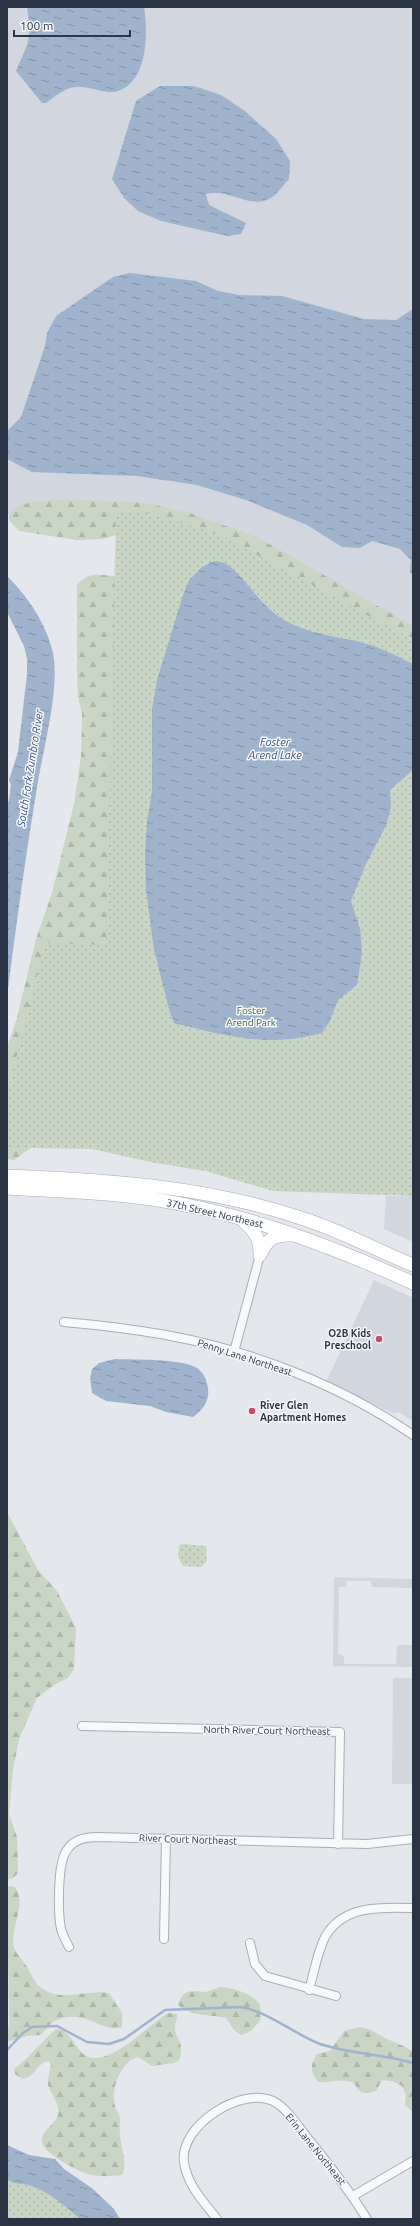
<svg xmlns="http://www.w3.org/2000/svg" width="420" height="2226" viewBox="0 0 420 2226" font-family="Ubuntu,sans-serif">
  <style>
    .built { fill: #d2d6de }
    .forest { fill: url(#forest-firs) }
    .park { fill: url(#park-dots) }
    .water { fill: url(#water-ripples) }
    .lines { fill: none; stroke-linecap: round; stroke-linejoin: round }
    .stream { stroke: #9fb4cc; stroke-width: 2.5 }
    .street-casing { stroke: #a9aeb7; stroke-width: 10 }
    .primary-casing { stroke: #a3abb8; stroke-width: 14 }
    .street { stroke: #f7f8fa; stroke-width: 8 }
    .primary { stroke: #fff; stroke-width: 13 }
    .poi-dot { fill: #d1495b; stroke: #f4f6f9; stroke-width: 1.5 }
    .labels { text-anchor: middle; stroke-width: 3; stroke-linejoin: round; paint-order: stroke }
    .park-label { font-size: 10px; fill: #3f6138; stroke: #f4f6f9 }
    .street-label { font-size: 10px; fill: #2b3445; stroke: #f4f6f9 }
    .poi-label { font-size: 10px; font-weight: bold; fill: #2b3445; stroke: #f4f6f9; text-anchor: end }
    .water-label { font-size: 11px; font-style: italic; fill: #34527a; stroke: #f4f6f9 }
  </style>
  <defs>
    <pattern id="forest-firs" width="22" height="20" patternUnits="userSpaceOnUse"><rect width="22" height="20" fill="#c9d6c5"/><path d="M5 1l3.5 6h-7zM16 11l3.5 6h-7z" fill="#adb8ab"/></pattern>
    <pattern id="park-dots" width="8" height="8" patternUnits="userSpaceOnUse"><rect width="8" height="8" fill="#c9d6c5"/><path d="M2 2h.1M6 6h.1" fill="none" stroke="#adb8ab" stroke-width="1.8" stroke-linecap="round"/></pattern>
    <pattern id="water-ripples" width="26" height="14" patternUnits="userSpaceOnUse"><rect width="26" height="14" fill="#9fb4cc"/><path d="M2 4q2-2 4 0t4 0M15 11q2-2 4 0t4 0" fill="none" stroke="#8293a7"/></pattern>
  </defs>
  <rect width="100%" height="100%" fill="#e4e7ec"/>
  <!-- built -->
  <path class="built" d="M7 7H413V642L116 511 7 514Z
    M386 1196H413V1242L384 1229Z
    M374 1280 413 1298V1421L398 1412 395 1414 326 1382Z
    M334 1577 413 1579V1588L372 1587 371 1581H346V1587H339L338 1654 344 1656V1664H396L397 1645H413V1667L333 1666Z
    M393 1678H413V1784H392Z"/>
  <!-- forest -->
  <path class="forest" d="M87 500 144 503 187 512 257 537 413 626V664L250 1184 206 1171 151 1162 93 1149 31 1148 14 1160 7 1159V1047L17 1018 36 939 52 893 74 804 81 756 82 714 78 697 77 672V585C89 571 98 575 115 576L125 532 103 539 77 540 19 531 9 520V514C23 496 65 501 87 500Z
    M7 1512 38 1570 57 1591 76 1628 74 1669 68 1678 54 1685 37 1698 19 1739 13 1770 9 1814 17 1837 18 1873 12 1879H7Z
    M10 1886 15 1887C26 1902 13 1924 13 1941 13 1952 22 1958 27 1967 35 1981 35 1986 51 1993 69 1999 93 1990 109 1993L122 2013V2027C103 2035 83 2005 53 2022 49 2025 45 2032 40 2035L27 2036 7 2042 9 2023 7 1887Z
    M220 1987C231 1987 255 1994 260 2005 261 2011 261 2016 260 2021L251 2031 241 2035 234 2030 226 2018C209 2014 191 2017 178 2005 183 1989 191 1991 205 1992 209 1992 216 1988 220 1987Z
    M168 2013 177 2014C178 2019 175 2021 175 2026 174 2039 186 2042 179 2060L174 2063 152 2066 138 2057C121 2061 110 2090 115 2106 115 2109 118 2111 119 2114 121 2120 119 2129 120 2136 121 2148 128 2164 122 2175 113 2176 100 2177 91 2175 80 2172 44 2155 42 2142 40 2131 56 2125 58 2114 60 2103 51 2095 48 2085 47 2080 50 2070 51 2065L49 2061C36 2063 35 2078 22 2079L15 2074 14 2069C30 2057 41 2042 56 2029 70 2030 73 2044 82 2053 104 2074 149 2024 168 2013Z
    M359 2027C370 2028 376 2033 385 2038 395 2043 404 2045 413 2052V2112L405 2105 406 2095 402 2086 392 2081 382 2080 376 2091C353 2098 362 2083 347 2081 337 2079 328 2083 318 2082 310 2072 310 2064 317 2054L330 2051 344 2031Z"/>
  <!-- park -->
  <path class="park" d="M116 511H140L216 533 406 636 413 641V1196L273 1191 206 1171 151 1162 93 1149 7 1147V1095L45 943 106 945Z
    M182 1544 206 1546 207 1561 201 1567 183 1566 178 1557 179 1545Z
    M7 2158 96 2219H7Z"/>
  <!-- water -->
  <path class="water" d="M27 7H144C148 33 148 81 118 91 104 95 89 85 75 87 65 88 54 97 46 103H42L16 71C29 41 32 40 27 7Z
    M160 86H194L221 95 245 111 276 139 290 161 289 179C283 185 276 196 269 199 250 209 229 188 206 194L209 205 246 223 241 234 227 236 161 221 138 211 124 198 112 179 136 101Z
    M130 273 196 281 218 291 239 295 282 296 364 319 396 320 413 309V575L410 572 411 560 400 549 372 541 360 548 342 547 307 525 246 500 197 485 137 476 32 472 7 459V431L21 417 45 346 47 333 56 316 113 277Z
    M214 561C220 562 224 562 228 565 247 580 258 602 278 616 305 635 340 636 371 645 385 650 399 657 413 664V770L390 790 391 807 386 826 366 864 351 901 360 928 362 953 357 985 338 1000 330 1021 322 1033C275 1046 236 1039 191 1027 186 1025 180 1025 175 1024L170 1013 154 950 146 890 145 856 147 822 152 791V709L157 680 182 598 189 580 202 567Z
    M7 576C28 597 46 623 53 653 60 686 44 747 38 781 26 853 16 925 7 997V812L11 785 9 780 18 752 27 674V659L24 646 7 612Z
    M115 1359C134 1360 180 1358 197 1368 204 1373 207 1380 208 1389 210 1400 202 1411 193 1417L166 1412 150 1406 106 1401 92 1393 90 1378 92 1369 99 1363Z
    M7 2145 29 2155 55 2159 64 2169 93 2189 114 2209 120 2219H80C65 2206 50 2192 31 2186 23 2183 16 2185 7 2180Z"/>
  <g class="lines">
    <!-- stream -->
    <path class="stream" d="M7 2050 23 2033 32 2027 57 2026 87 2042 109 2044 124 2039 165 2010 240 2007C268 2011 294 2034 320 2044 350 2054 383 2054 413 2063"/>
    <!-- street casing -->
    <g class="street-casing">
      <path id="street" d="M64 1322C98 1325 132 1329 166 1335 253 1351 340 1385 413 1435
        M234 1352 260 1255
        M82 1726 340 1732 338 1844
        M164 1939 166 1839
        M250 1943 255 1964 265 1976 336 1996
        M69 1947C66 1941 63 1936 61 1929 58 1913 57 1863 67 1850 73 1840 85 1837 97 1837L367 1844 413 1839
        M309 1990C314 1973 317 1953 325 1937 343 1905 381 1907 413 1908
        M353 2196 413 2161
        M217 2219C204 2202 187 2185 184 2162 179 2126 241 2086 273 2101 287 2108 297 2125 306 2136 328 2163 349 2190 367 2219"/>
    </g>
    <!-- primary casing -->
    <g class="primary-casing">
      <path id="primary" d="M7 1176C108 1180 207 1186 304 1219 341 1231 377 1250 413 1265
        M7 1188C55 1191 104 1192 152 1199 244 1213 329 1245 413 1283
        M240 1218C253 1229 260 1237 260 1253
        M260 1255C267 1239 274 1234 292 1235"/>
    </g>
    <!-- street -->
    <use href="#street" class="street"/>
    <!-- primary -->
    <use href="#primary" class="primary"/>
  </g>
  <!-- markers -->
  <g class="poi-dot">
    <circle cx="379" cy="1339" r="4"/>
    <circle cx="252" cy="1411" r="4"/>
  </g>
  <g class="labels">
    <!-- park labels -->
    <g class="park-label">
      <text x="251" y="1014">Foster<tspan x="251" dy="12">Arend Park</tspan></text>
    </g>
    <!-- street labels -->
    <g class="street-label">
      <text transform="translate(215 1213) rotate(13)" y="4">37th Street Northeast</text>
      <text transform="translate(245 1357) rotate(18)" y="4">Penny Lane Northeast</text>
      <text transform="translate(267 1730) rotate(1)" y="4">North River Court Northeast</text>
      <text transform="translate(188 1839) rotate(2)" y="4">River Court Northeast</text>
      <text transform="translate(316 2149) rotate(51)" y="4">Erin Lane Northeast</text>
    </g>
    <!-- poi labels -->
    <g class="poi-label">
      <text x="371" y="1337">O2B Kids<tspan x="371" dy="12">Preschool</tspan></text>
      <text x="260" y="1409" text-anchor="start">River Glen<tspan x="260" dy="12">Apartment Homes</tspan></text>
    </g>
    <!-- water labels -->
    <g class="water-label">
      <text x="275" y="746">Foster<tspan x="275" dy="13">Arend Lake</tspan></text>
      <text transform="translate(30 768) rotate(-81)" y="4">South Fork Zumbro River</text>
    </g>
  </g>
  <!-- border -->
  <rect width="420" height="2226" fill="none" stroke="#2b3445" stroke-width="16"/>
  <!-- scale -->
  <path d="M14 30v6h116v-6" fill="none" stroke="#2b3445" stroke-width="2"/>
  <text x="20" y="30" font-size="12" fill="#2b3445" stroke="#f4f6f9" stroke-width="3" paint-order="stroke">100 m</text>
</svg>
